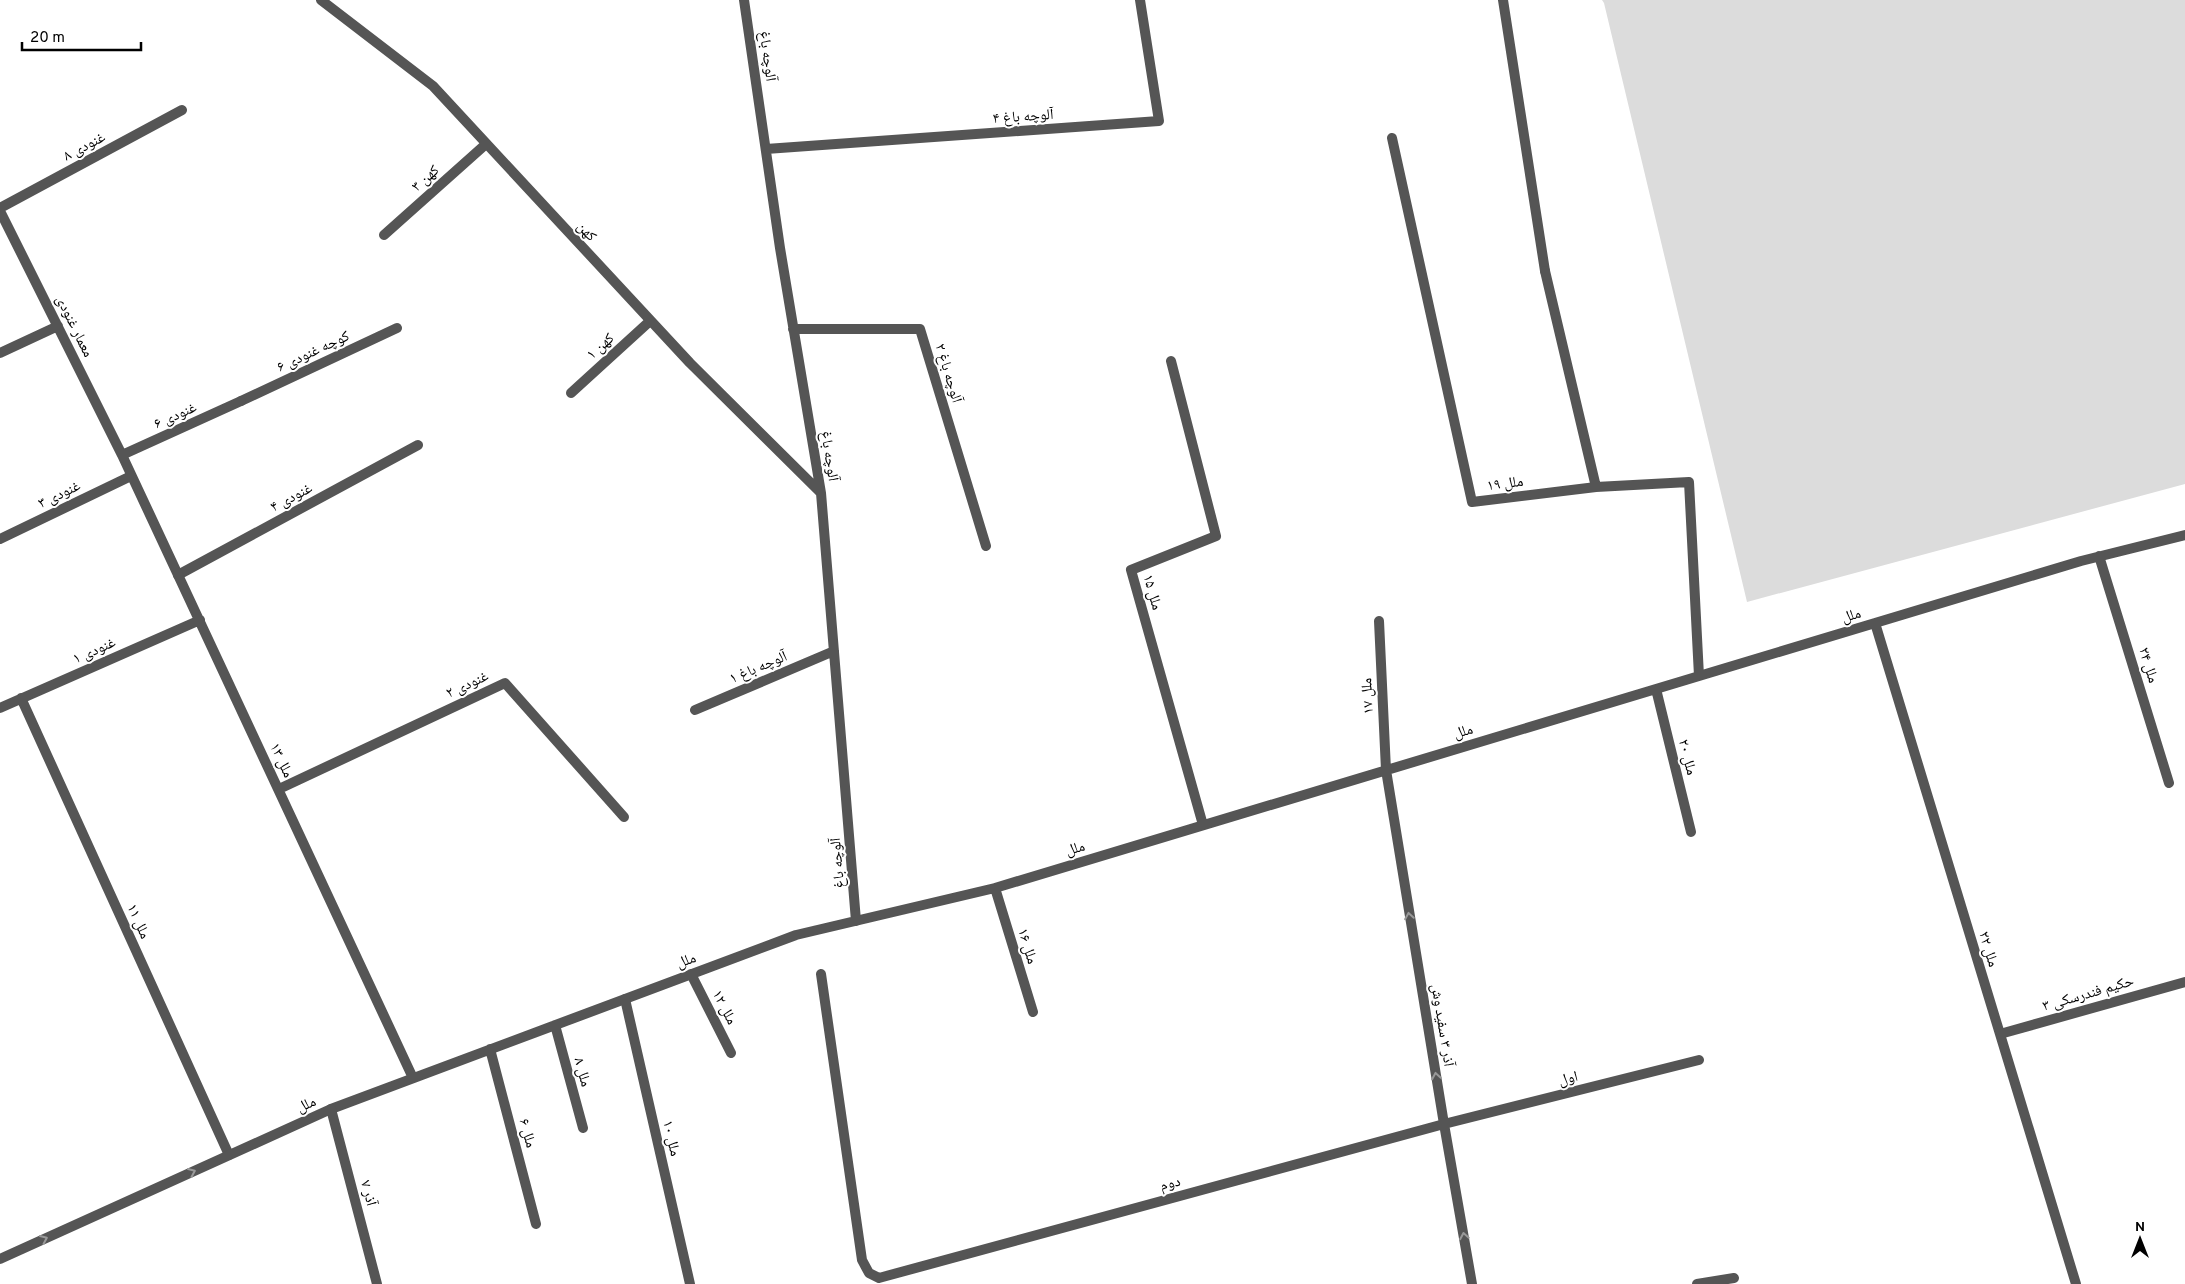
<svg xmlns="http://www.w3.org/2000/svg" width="2185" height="1284" viewBox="0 0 2185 1284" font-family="Overpass,'Noto Naskh Arabic',sans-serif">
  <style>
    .green { fill: #dcdcdc }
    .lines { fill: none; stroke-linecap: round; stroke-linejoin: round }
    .service { stroke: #555; stroke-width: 10 }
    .minor { stroke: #555; stroke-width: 10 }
    .tertiary { stroke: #555; stroke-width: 10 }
    .oneway { stroke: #999 }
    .labels { text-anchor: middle; stroke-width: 4; stroke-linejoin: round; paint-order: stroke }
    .street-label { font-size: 15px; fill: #000; stroke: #fff }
  </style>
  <rect width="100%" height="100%" fill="#fff"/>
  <!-- green -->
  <path class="green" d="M1602 0H2185V484L1747 602 1604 3Z"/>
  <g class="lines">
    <!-- service -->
    <path class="service" d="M1503 0 1545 271
      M241 401 397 328
      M178 575 418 445"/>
    <!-- minor -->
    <path class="minor" d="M321 0 433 86 690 363 821 493
      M744 0 780 248 821 493 856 921
      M1392 138 1472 502 1596 487 1689 482 1699 676
      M766 149 1159 121 1140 0
      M0 208 182 110
      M0 211 122 455 413 1078
      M384 235 486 144
      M1545 271 1596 487
      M793 329H920L986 546
      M0 353 58 326
      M1171 361 1216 536 1131 570 1203 825
      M571 393 650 321
      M122 455 241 401
      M0 539 131 476
      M2099 556 2169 783
      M1379 621 1386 770 1444 1124 1472 1284
      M1875 623 2076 1284
      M1656 689 1691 832
      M21 698 229 1155
      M0 708 200 620
      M695 710 834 651
      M279 789 505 683 624 817
      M995 888 1033 1012
      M691 974 731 1053
      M821 974 862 1260 869 1273 879 1278 1444 1124 1699 1060
      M555 1025 583 1128
      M2000 1034 2185 982
      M490 1049 536 1224
      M331 1109 796 935 995 888 2081 561 2185 535
      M1697 1284 1734 1278"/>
    <!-- tertiary -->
    <path class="tertiary" d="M625 999 690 1284
      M0 1259 331 1109 377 1284"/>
  </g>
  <!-- one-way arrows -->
  <defs><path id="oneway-chevron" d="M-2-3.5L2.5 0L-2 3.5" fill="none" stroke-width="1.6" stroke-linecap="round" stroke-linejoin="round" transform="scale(1.25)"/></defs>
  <g class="oneway">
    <use href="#oneway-chevron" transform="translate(1409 916) rotate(-99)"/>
    <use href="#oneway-chevron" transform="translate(1436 1076) rotate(-99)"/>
    <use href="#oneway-chevron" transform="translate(192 1172) rotate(-24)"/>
    <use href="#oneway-chevron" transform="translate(1464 1236) rotate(-100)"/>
    <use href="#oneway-chevron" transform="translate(44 1239) rotate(-24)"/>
  </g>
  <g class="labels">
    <!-- street labels -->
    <g class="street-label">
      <text transform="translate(768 56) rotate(82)" y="5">آلوچه باغ</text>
      <text transform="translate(1023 116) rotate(-4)" y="5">۴ آلوچه باغ</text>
      <text transform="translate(84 146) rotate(-28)" y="5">۸ غنودی</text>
      <text transform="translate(425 178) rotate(-42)" y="5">۳ کهن</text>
      <text transform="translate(587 231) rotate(47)" y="5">کهن</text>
      <text transform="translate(75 326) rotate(64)" y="5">معمار غنودی</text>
      <text transform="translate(600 346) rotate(-42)" y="5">۱ کهن</text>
      <text transform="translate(313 351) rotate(-25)" y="5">کوچه غنودی ۶</text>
      <text transform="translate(949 373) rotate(73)" y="5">۲ آلوچه باغ</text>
      <text transform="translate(175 415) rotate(-24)" y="5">۶ غنودی</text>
      <text transform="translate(830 456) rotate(81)" y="5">آلوچه باغ</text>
      <text transform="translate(1505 483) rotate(-7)" y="5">ملل ۱۹</text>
      <text transform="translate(59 494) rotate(-26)" y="5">۳ غنودی</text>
      <text transform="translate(291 497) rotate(-28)" y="5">۴ غنودی</text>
      <text transform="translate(1153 592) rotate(74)" y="5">ملل ۱۵</text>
      <text transform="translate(1851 615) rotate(-17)" y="5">ملل</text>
      <text transform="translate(94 650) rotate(-24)" y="5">۱ غنودی</text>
      <text transform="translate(2149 665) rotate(73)" y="5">۲۴ ملل</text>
      <text transform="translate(758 667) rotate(-23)" y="5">۱ آلوچه باغ</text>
      <text transform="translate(467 684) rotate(-25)" y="5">۲ غنودی</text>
      <text transform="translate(1367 696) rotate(-93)" y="5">ملل ۱۷</text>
      <text transform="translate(1463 731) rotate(-17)" y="5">ملل</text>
      <text transform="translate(1688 757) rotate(76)" y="5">۲۰ ملل</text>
      <text transform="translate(282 760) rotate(65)" y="5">ملل ۱۳</text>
      <text transform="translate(1075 848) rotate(-17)" y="5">ملل</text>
      <text transform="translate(837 863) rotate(-95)" y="5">آلوچه باغ</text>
      <text transform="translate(139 921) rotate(66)" y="5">۱۱ ملل</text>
      <text transform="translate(1028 946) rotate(73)" y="5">۱۶ ملل</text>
      <text transform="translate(1989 949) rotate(73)" y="5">۲۲ ملل</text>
      <text transform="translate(686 960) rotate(-20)" y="5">ملل</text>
      <text transform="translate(2088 993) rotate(-16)" y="5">حکیم فندرسکی ۳</text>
      <text transform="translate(725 1007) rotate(63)" y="5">۱۲ ملل</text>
      <text transform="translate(1443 1025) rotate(81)" y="5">آذر ۳ سفید وش</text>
      <text transform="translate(583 1072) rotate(75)" y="5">۸ ملل</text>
      <text transform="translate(1568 1078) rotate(-14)" y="5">اول</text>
      <text transform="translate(306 1104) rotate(-24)" y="5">ملل</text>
      <text transform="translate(528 1133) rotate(75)" y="5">۶ ملل</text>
      <text transform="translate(672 1138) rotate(77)" y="5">۱۰ ملل</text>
      <text transform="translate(1170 1183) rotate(-15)" y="5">دوم</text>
      <text transform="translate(369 1193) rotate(75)" y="5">آذر ۷</text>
    </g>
  </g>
  <!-- north arrow -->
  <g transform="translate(2140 1239)" stroke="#ffffff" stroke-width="4" paint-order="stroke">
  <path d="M0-4L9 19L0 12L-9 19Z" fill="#000000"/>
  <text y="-8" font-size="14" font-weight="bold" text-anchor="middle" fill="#000000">N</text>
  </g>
  <!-- scale -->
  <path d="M22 42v8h119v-8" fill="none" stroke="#000000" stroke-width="2.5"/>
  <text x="30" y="42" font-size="15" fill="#000000" stroke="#ffffff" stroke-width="4" paint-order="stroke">20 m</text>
</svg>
